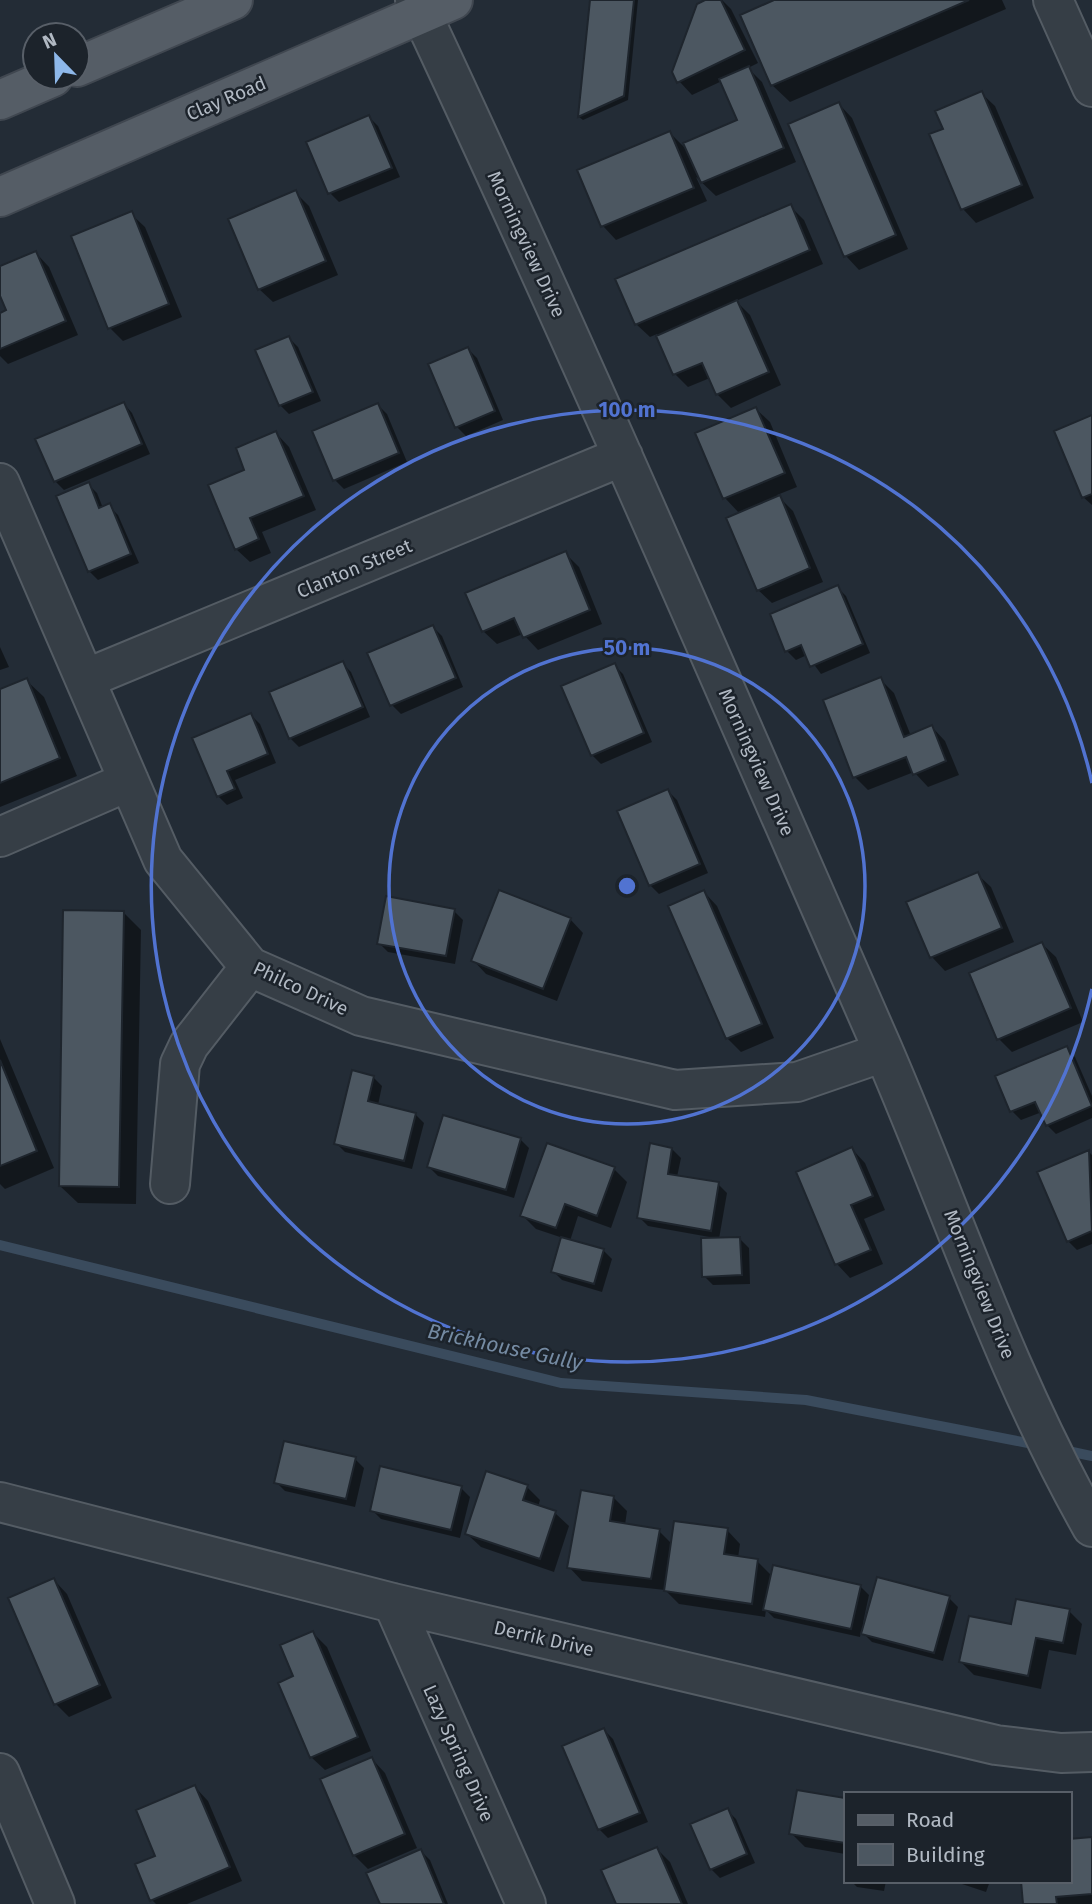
<svg xmlns="http://www.w3.org/2000/svg" width="1092" height="1904" viewBox="0 0 1092 1904" font-family="'Fira Sans',sans-serif">
  <style>
    .shadow { fill: #0007 }
    .lines { fill: none; stroke-linecap: round; stroke-linejoin: round }
    .stream { stroke: #3a4b5d; stroke-width: 10 }
    .building { fill: #4c5761; stroke: #1e252d; stroke-width: 2 }
    .minor-casing { stroke: #545c64; stroke-width: 42 }
    .major-casing { stroke: #404750; stroke-width: 42 }
    .minor { stroke: #363e46; stroke-width: 38 }
    .major { stroke: #555d66; stroke-width: 38 }
    .ring { fill: none; stroke: #5173d1; stroke-width: 3.5 }
    .labels { text-anchor: middle; stroke-width: 5; stroke-linejoin: round; paint-order: stroke }
    .street-label { font-size: 19px; fill: #b1b9c3; stroke: #1c232b }
    .water-label { font-size: 21px; font-style: italic; fill: #758ba3; stroke: #1c232b }
    .centre { fill: #5173d1; stroke: #1c232b; stroke-width: 3.5 }
    .ring-label { font-size: 21px; text-anchor: middle; font-weight: bold; fill: #5173d1; stroke: #1c232b; stroke-width: 5; stroke-linejoin: round; paint-order: stroke }
  </style>
  <rect width="100%" height="100%" fill="#232c36"/>
  <!-- shadow -->
  <path class="shadow" d="M592 0H638L628 100 583 120 579 117Z
    M709 0H722L731 9 758 63 748 68 762 82 796 162 716 196 696 177 707 201 616 240 603 226 670 133 689 152 739 121 722 81 692 95 679 81Z
    M778 0H1002L1006 9 790 102 772 85Z
    M981 93 995 106 1034 198 976 223 963 209 945 130Z
    M839 104 852 118 908 249 859 270 846 256Z
    M369 117 378 126 400 177 339 202 330 193 308 142Z
    M295 192 309 206 338 275 273 302 259 289Z
    M790 206 804 220 823 264 736 301 750 315 781 385 731 408 717 394 710 378 688 387 675 374 657 334 650 337 636 324Z
    M131 214 145 227 182 317 123 341 110 328Z
    M36 253 49 267 78 335 8 364 0 356V315L8 311 0 291V268Z
    M289 338 298 347 321 401 289 414 280 405Z
    M468 349 477 358 503 420 466 436 457 427Z
    M124 404 132 413 150 454 64 490 55 481Z
    M378 405 387 414 407 462 344 489 335 480Z
    M756 409 770 422 797 487 777 495 793 511 823 582 772 603 758 590 740 514 725 498 697 434Z
    M1092 417V505L1083 497Z
    M276 433 289 447 316 510 262 532 271 553 250 562 236 549 247 471Z
    M88 484 97 493 103 508 109 506 118 515 139 563 98 580 89 571Z
    M565 553 579 567 602 624 538 650 523 634 497 644 483 631Z
    M837 587 846 596 870 653 821 674 807 655 796 660 787 651Z
    M433 627 442 636 463 687 401 714 392 705Z
    M0 647 9 667 0 670Z
    M342 663 351 672 370 717 299 747 290 738Z
    M614 665 623 674 652 742 601 764 592 755Z
    M880 679 894 693 911 736 932 727 945 741 959 775 928 787 914 772 868 790 855 777Z
    M26 680 44 697 77 776 0 807V690Z
    M251 715 260 724 276 763 235 780 243 798 227 805 218 796 194 739Z
    M668 791 677 800 708 873 659 894 650 885Z
    M977 874 991 887 1014 942 945 971 932 957 908 903Z
    M704 892 717 906 774 1038 741 1052 727 1038 671 907Z
    M454 911 463 920 455 964 388 952 379 943Z
    M123 912 141 930 136 1204 78 1203 60 1186Z
    M570 919 583 933 557 1001 486 974 473 960Z
    M1042 944 1056 957 1083 1022 1012 1052 999 1039Z
    M0 1039 54 1168 5 1189 0 1184Z
    M1066 1048 1075 1057 1092 1096V1118L1056 1134 1047 1125 1042 1112 1021 1120 1012 1111 998 1077Z
    M373 1077 382 1086 378 1105 415 1114 424 1123 412 1169 345 1152 336 1143Z
    M520 1139 529 1148 514 1198 438 1176 429 1167Z
    M672 1149 681 1158 677 1177 718 1184 727 1193 719 1239H740L749 1248 750 1284 713 1285 704 1276 715 1238 648 1226 639 1217Z
    M852 1149 865 1163 885 1210 864 1219 883 1264 850 1278 837 1264 798 1172Z
    M1089 1152 1092 1155V1244L1077 1250 1068 1241Z
    M614 1169 627 1182 611 1228 578 1216 570 1241 603 1250 612 1259 602 1292 562 1280 553 1271 563 1238 536 1229 522 1215Z
    M355 1459 364 1468 355 1507 285 1491 276 1482Z
    M527 1487 540 1500 538 1507 555 1513 569 1526 554 1572 481 1547 467 1534Z
    M461 1488 470 1497 460 1538 381 1519 372 1510Z
    M613 1497 627 1511 625 1525 659 1531 672 1544 727 1530 740 1544 738 1558 757 1561 772 1576 860 1586 869 1595 863 1623 949 1598 958 1607 943 1661 872 1642 861 1631 860 1637 774 1618 766 1610 765 1617 679 1604 665 1590 582 1581 569 1567Z
    M54 1580 67 1594 112 1698 69 1717 56 1704Z
    M1069 1611 1082 1624 1076 1655 1049 1650 1041 1689 974 1675 961 1662 1012 1626Z
    M313 1633 327 1647 371 1751 325 1770 311 1757 296 1677Z
    M604 1730 613 1739 648 1822 608 1838 599 1829 564 1747Z
    M372 1759 385 1773 417 1848 368 1869 354 1855Z
    M195 1787 208 1801 242 1881 187 1904H156L152 1900 157 1857Z
    M798 1792 845 1800V1854L805 1847 791 1833Z
    M727 1810 736 1819 755 1863 720 1878 711 1869Z
    M1092 1839V1904H1025L1069 1881Z
    M657 1849 670 1862 688 1904H618Z
    M421 1851 430 1860 448 1904H382Z
    M851 1881H886L884 1891 857 1887Z
    M953 1881H990L986 1892Z"/>
  <g class="lines">
    <!-- stream -->
    <path class="stream" d="M0 1245 561 1383 806 1400 1038 1445
      M1063 1450 1092 1456"/>
  </g>
  <!-- building -->
  <path class="building" d="M590 0H634L624 96 578 117Z
    M705 0H721L745 50 677 83 672 72 697 4Z
    M774 0H969L771 86 740 15Z
    M749 66 784 148 701 183 683 143 737 120 719 79Z
    M982 91 1022 185 961 210 929 134 943 129 935 111Z
    M839 102 896 235 844 257 788 124Z
    M369 115 392 168 328 194 306 142Z
    M670 131 694 188 601 227 577 170Z
    M296 190 326 261 258 290 228 219Z
    M791 204 810 250 635 325 615 279Z
    M132 211 169 304 108 329 71 236Z
    M36 251 66 321 0 349V313L6 310 0 296V266Z
    M737 300 769 372 716 395 702 363 673 375 656 336Z
    M289 336 313 392 279 406 255 350Z
    M468 347 495 411 455 428 428 364Z
    M124 402 142 444 54 482 35 439Z
    M378 403 399 453 333 481 312 431Z
    M756 407 785 473 723 499 695 433Z
    M1092 415V494L1082 498 1054 431Z
    M276 431 304 496 250 518 259 539 235 550 208 485 244 470 236 448Z
    M89 482 99 508 110 503 131 554 88 572 56 496Z
    M780 495 810 568 757 591 726 518Z
    M566 551 590 610 523 638 514 618 482 632 465 593Z
    M838 585 863 644 810 667 801 645 785 652 770 614Z
    M433 625 456 678 390 706 367 653Z
    M343 661 363 707 289 739 269 692Z
    M615 663 644 733 591 756 561 686Z
    M881 677 904 737 932 725 946 761 913 775 906 757 853 778 823 700Z
    M27 678 60 758 0 783V689Z
    M251 713 268 754 227 771 235 789 217 797 192 738Z
    M668 789 700 864 649 886 617 811Z
    M978 872 1002 928 930 958 906 902Z
    M499 890 571 918 543 989 471 961Z
    M704 890 762 1024 726 1039 668 906Z
    M386 896 455 909 446 956 377 944Z
    M63 910 124 911 119 1187 59 1186Z
    M1042 942 1071 1008 997 1040 969 973Z
    M1067 1046 1092 1106 1046 1126 1035 1102 1010 1112 995 1076Z
    M0 1060 37 1151 0 1166Z
    M352 1070 374 1076 368 1101 416 1113 404 1161 334 1144Z
    M443 1115 521 1138 506 1190 427 1167Z
    M547 1143 615 1167 597 1216 565 1204 556 1228 520 1216Z
    M650 1143 672 1148 668 1174 719 1182 711 1231 637 1218Z
    M852 1147 873 1196 851 1205 871 1250 835 1265 796 1172Z
    M1089 1150 1092 1231 1067 1242 1037 1172Z
    M561 1237 604 1249 594 1284 551 1272Z
    M740 1237 742 1275 702 1277 701 1238Z
    M284 1441 356 1457 346 1499 274 1483Z
    M380 1466 462 1486 451 1530 370 1511Z
    M486 1471 528 1485 523 1500 556 1511 540 1559 465 1534Z
    M581 1490 614 1496 610 1521 660 1529 651 1579 567 1568Z
    M674 1521 728 1528 724 1554 758 1559 752 1604 664 1591Z
    M773 1565 861 1585 851 1629 763 1610Z
    M877 1577 950 1596 934 1653 861 1634Z
    M54 1578 100 1685 54 1705 8 1598Z
    M1016 1599 1070 1609 1063 1643 1036 1638 1028 1676 959 1662 969 1616 1011 1624Z
    M313 1631 358 1737 310 1758 278 1683 293 1676 280 1645Z
    M604 1728 640 1813 598 1830 562 1746Z
    M372 1757 405 1834 353 1856 320 1779Z
    M195 1785 230 1867 150 1901 135 1864 155 1856 136 1810Z
    M797 1790 845 1798V1843L789 1834Z
    M728 1808 747 1854 710 1870 690 1824Z
    M1092 1837V1894L1056 1897 1057 1904H1023L1021 1881H1069V1839Z
    M657 1847 682 1904H616L601 1870Z
    M421 1849 444 1904H380L366 1873Z"/>
  <g class="lines">
    <!-- minor casing -->
    <g class="minor-casing">
      <path id="minor" d="M415 0C577 345 727 694 880 1043 950 1204 1005 1374 1092 1527
        M1053 0 1092 87
        M0 483 163 860 250 967 361 1016 675 1090 797 1082 884 1052
        M85 679 623 456
        M0 837 129 781
        M170 1184 180 1064 189 1045 250 967
        M0 1502 393 1603 996 1745 1061 1753 1092 1752
        M393 1603 526 1904
        M0 1773 55 1904"/>
    </g>
    <!-- major casing -->
    <g class="major-casing">
      <path id="major" d="M77 67 233 0
        M0 100 53 77
        M0 197 453 0"/>
    </g>
    <!-- minor -->
    <use href="#minor" class="minor"/>
    <!-- major -->
    <use href="#major" class="major"/>
  </g>
  <!-- distance rings -->
  <g class="ring">
    <circle cx="627" cy="886" r="238"/>
    <path d="M1092 989A476 476 0 1 1 1092 783"/>
  </g>
  <g class="labels">
    <!-- street labels -->
    <g class="street-label">
      <text transform="translate(226 98) rotate(-23)" y="7">Clay Road</text>
      <text transform="translate(527 244) rotate(65)" y="7">Morningview Drive</text>
      <text transform="translate(354 568) rotate(-23)" y="7">Clanton Street</text>
      <text transform="translate(757 762) rotate(66)" y="7">Morningview Drive</text>
      <text transform="translate(301 988) rotate(25)" y="7">Philco Drive</text>
      <text transform="translate(980 1284) rotate(68)" y="7">Morningview Drive</text>
      <text transform="translate(544 1638) rotate(13)" y="7">Derrik Drive</text>
      <text transform="translate(459 1753) rotate(66)" y="7">Lazy Spring Drive</text>
    </g>
    <!-- water labels -->
    <g class="water-label">
      <text transform="translate(505 1347) rotate(12)" y="7">Brickhouse Gully</text>
    </g>
  </g>
  <circle cx="627" cy="886" r="10" class="centre"/>
  <g class="ring-label">
    <text x="627" y="417">100 m</text>
    <text x="627" y="655">50 m</text>
  </g>
  <!-- legend -->
  <rect x="844" y="1792" width="228" height="91" fill="#1c232b" stroke="#585f68" stroke-width="2"/>
  <rect x="858" y="1815" width="35" height="10" fill="#555d66" stroke="#585f68" stroke-width="2"/>
  <text x="906" y="1827" font-size="21" fill="#b1b9c3">Road</text>
  <rect x="858" y="1844" width="35" height="21" fill="#4c5761" stroke="#585f68" stroke-width="2"/>
  <text x="906" y="1862" font-size="21" fill="#b1b9c3">Building</text>
  <!-- north arrow -->
  <g transform="translate(56 56) rotate(337)"><circle r="33" fill="#1c232b" stroke="#585f68" stroke-width="2"/>
  <path d="M0-5L12 26L0 18L-12 26Z" fill="#8eb8ea"/>
  <text y="-10" font-size="19" font-weight="bold" text-anchor="middle" fill="#b1b9c3">N</text>
  </g>
</svg>
